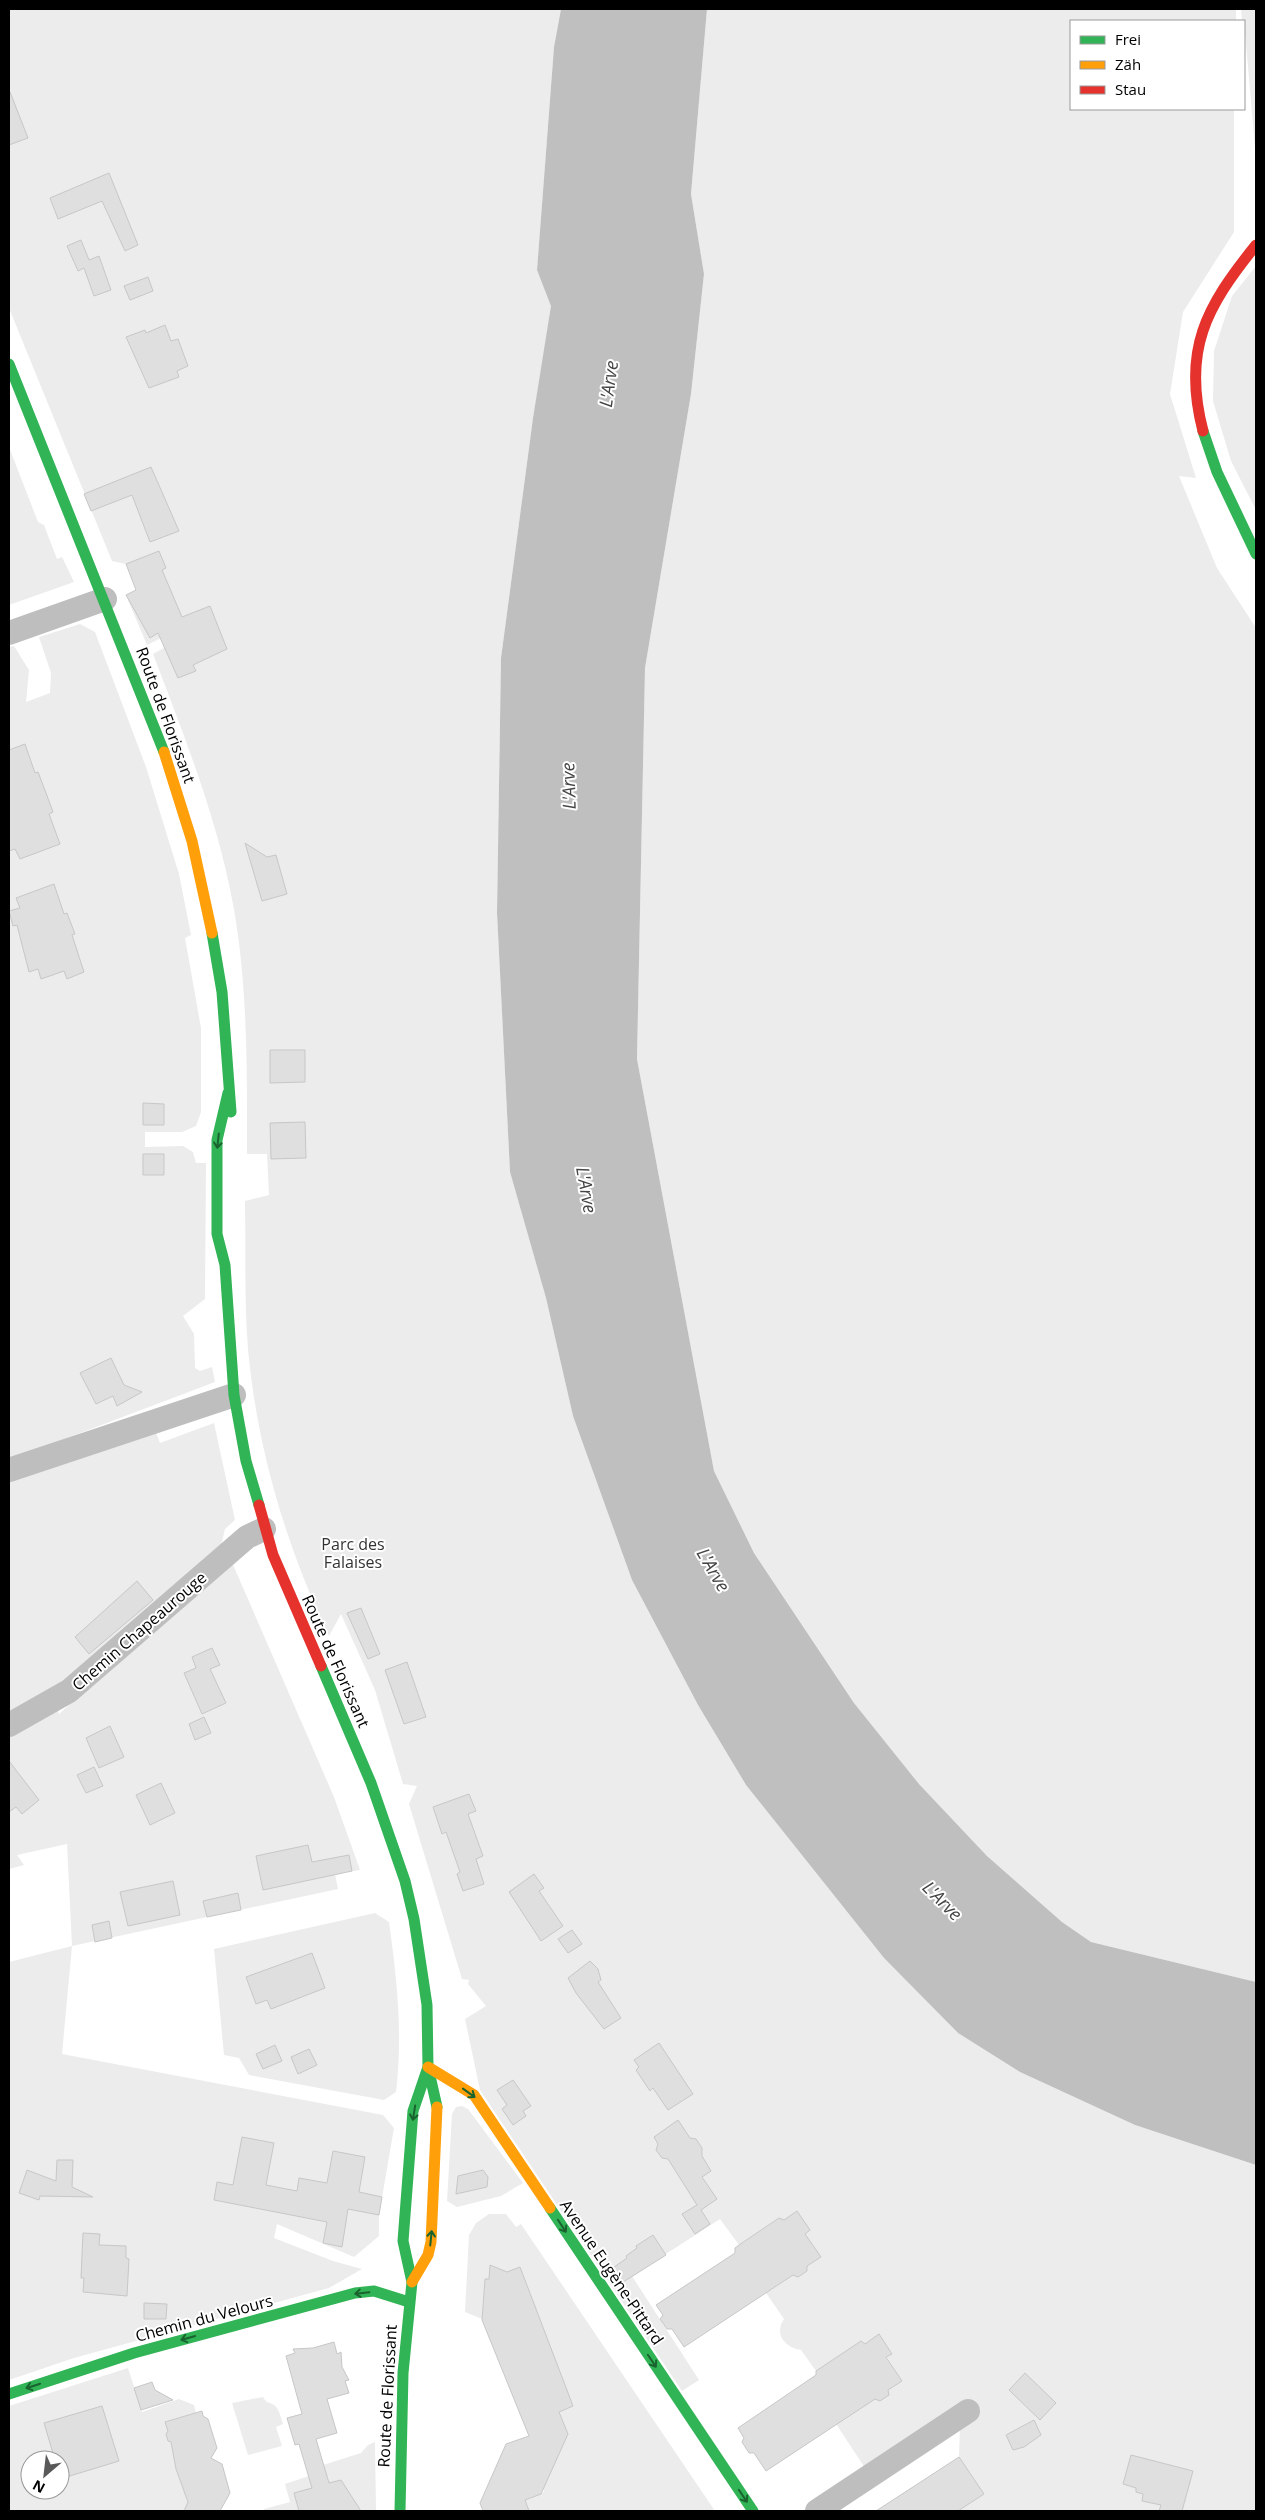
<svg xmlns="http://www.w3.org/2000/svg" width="1265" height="2520" viewBox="0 0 1265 2520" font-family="'Open Sans',sans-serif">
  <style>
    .green { fill: #ececec; fill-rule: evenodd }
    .water { fill: #bfbfbf }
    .building { fill: #dfdfdf; stroke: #c7c7c7 }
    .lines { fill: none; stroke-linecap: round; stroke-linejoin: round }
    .street { stroke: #bebebe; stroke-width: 24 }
    .fast { stroke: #30b455; stroke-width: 11 }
    .slow { stroke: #ff9f0a; stroke-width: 11 }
    .jam { stroke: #e5322d; stroke-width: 11 }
    .oneway { stroke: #1a632f }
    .labels { text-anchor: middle; stroke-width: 4; stroke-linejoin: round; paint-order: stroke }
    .street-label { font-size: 16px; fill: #000; stroke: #fff }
    .park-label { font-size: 16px; fill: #333; stroke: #fff }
    .water-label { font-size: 18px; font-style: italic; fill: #444; stroke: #fff }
  </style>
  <rect width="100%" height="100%" fill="#fff"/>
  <!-- green -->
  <path class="green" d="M9 9H561L554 47 537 270 552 306 533 418 501 658 497 913 510 1172 546 1298 573 1416 632 1580 698 1705 746 1785 884 1958 958 2033 1020 2072 1135 2125 1256 2165V2511H957L984 2494 959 2457 960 2424 867 2471 836 2424 875 2399 880 2401 889 2395 888 2390 902 2381 887 2357 892 2354 879 2335 865 2344 861 2341 816 2371 801 2350C784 2347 774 2334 784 2319L766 2293 793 2275 798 2277 807 2271V2266L820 2257 805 2234 797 2211 784 2220 779 2218 739 2245 720 2219 632 2276 699 2380 682 2391 480 2090 465 2019 486 2006 468 1984 469 1980 462 1979 409 1804 417 1786 403 1784 375 1690 341 1614 329 1636C286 1546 257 1448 248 1349 244 1300 246 1250 245 1201L269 1195 267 1154H247C247 1070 248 986 233 904 217 818 184 735 153 654L164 648 161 638 147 645 126 595 137 590 126 564 112 561 9 308Z
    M707 9H1236V21H1071V109H1234V232L1183 312 1170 394 1196 478 1179 476 1217 568 1256 628V1982L1091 1942 1062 1922 987 1856 919 1784 854 1703 754 1553 714 1471 637 1059 645 668 691 394 704 274 691 194Z
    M1241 9H1256V159L1244 21H1242Z
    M1256 266V510L1231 461 1213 401 1214 351 1232 296Z
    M9 447 38 522 44 525 57 559 62 557 74 582 9 605Z
    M80 624 95 632 146 767 179 874 191 935 185 938 201 1028V1112L196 1126 182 1132H145V1147L183 1146 193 1152 196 1163H206L205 1299 183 1316 194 1334 195 1368 200 1371 212 1367 215 1382 9 1460V647L14 646 29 670 26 702 50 693 51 673 39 637Z
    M214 1423 235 1520 225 1529 221 1546 64 1686 9 1718V1480L154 1427 160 1443Z
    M231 1560 334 1797 360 1870 335 1874 338 1889 72 1946 62 2054 383 2115 394 2128 379 2215V2236L354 2257 277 2224 274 2238 333 2261 362 2269 329 2288 74 2358 9 2380V1962L72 1946 67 1844 17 1855 24 1865 9 1869V1731L56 1704 59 1714Z
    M375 1913 389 1922C397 1980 403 2034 396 2092L384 2100 249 2075 239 2058 224 2055 214 1949Z
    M462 2106 468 2109 523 2183 501 2196 457 2207 447 2201 452 2114 456 2107Z
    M489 2214H506L516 2227 521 2224 715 2511H524L520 2502 544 2492 543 2487 568 2434 559 2412 573 2406 489 2279H485L482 2319 465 2312 469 2235 476 2223Z
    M128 2368 142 2412 179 2399 194 2405 196 2413 165 2422 168 2431 166 2434 168 2441 171 2442 176 2469 188 2502 189 2511H9V2406ZM30 2460H60V2490H30Z
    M263 2397C266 2403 269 2402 274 2405 279 2408 281 2418 283 2424L276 2427 282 2446 248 2455 232 2403Z
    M375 2442 376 2511H264V2509L290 2502 285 2484 309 2476 323 2465 361 2453 368 2445Z"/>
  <!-- water -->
  <path class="water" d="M561 9H707L691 194 704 274 691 394 645 668 637 1059 714 1471 754 1553 854 1703 919 1784 987 1856 1062 1922 1091 1942 1256 1982V2165L1135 2125 1020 2072 958 2033 884 1958 746 1785 698 1705 632 1580 573 1416 546 1298 510 1172 497 913 501 658 533 418 551 306 537 270 554 47Z"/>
  <!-- building -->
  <path class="building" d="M10 92 28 138 9 145V93Z
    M109 173 138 245 125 251 102 201 58 219 50 198Z
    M81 240 89 260 99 256 111 290 94 296 84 268 78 271 67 246Z
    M148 277 153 291 130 300 124 286Z
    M165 325 171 341 178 339 188 366 177 371 179 377 149 388 126 337 145 330 146 333Z
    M151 467 179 531 150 542 132 495 91 511 84 494Z
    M159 551 166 568 162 570 182 617 210 606 227 649 193 665 196 671 178 678 158 633 150 638 126 595 136 590 126 564Z
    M25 744 35 773 38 772 46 793 53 812 49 814 60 844 20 859 15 849 9 851V750Z
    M245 843 267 857 276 855 287 894 262 901Z
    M54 884 64 914 67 913 75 934 72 935 84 972 67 979 64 971 41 979 38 969 29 972 17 925 13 926 9 911 20 908 16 898Z
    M270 1050H305V1082L270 1083Z
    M143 1103 164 1104V1125H143Z
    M305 1122 306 1158 271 1159 270 1123Z
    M143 1154H164V1175H143Z
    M111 1358 124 1385 142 1392 117 1406 113 1396 96 1404 80 1373Z
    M137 1581 153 1600 89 1654 75 1637Z
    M361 1608 380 1654 368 1659 347 1613Z
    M212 1648 220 1665 210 1669 226 1703 202 1714 184 1673 196 1668 192 1657Z
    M407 1662 426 1717 404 1724 385 1670Z
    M204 1717 211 1733 195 1740 189 1724Z
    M110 1726 124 1757 99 1768 86 1738Z
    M9 1761 39 1800 22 1814 16 1807 9 1812Z
    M94 1767 103 1786 86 1793 77 1775Z
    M161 1783 175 1813 150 1825 136 1795Z
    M469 1794 476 1811 468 1814 483 1856 476 1859 484 1884 463 1891 457 1874 460 1872 446 1832 442 1834 433 1807Z
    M308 1845 312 1862 349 1855 352 1871 263 1890 256 1856Z
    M534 1874 544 1888 539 1891 563 1926 541 1941 509 1892Z
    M173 1881 180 1915 128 1926 120 1892Z
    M238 1893 241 1910 207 1917 203 1901Z
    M109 1921 112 1938 95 1942 92 1925Z
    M572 1930 582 1944 568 1953 558 1939Z
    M312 1953 325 1988 271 2009 267 2000 256 2004 246 1977Z
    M590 1961 598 1969 601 1980 598 1982 621 2018 604 2029 576 1993 568 1978Z
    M659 2043 693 2094 668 2110 653 2088 650 2091 636 2070 639 2067 634 2060Z
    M275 2045 282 2061 263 2069 256 2054Z
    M309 2049 317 2065 298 2074 291 2057Z
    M513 2080 531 2106 523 2111 526 2116 513 2125 502 2109 507 2105 497 2090Z
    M678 2120 690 2138 696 2139 702 2148V2156L711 2171 702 2177 717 2199 701 2210 710 2224 695 2234 682 2214 697 2205 668 2159 662 2158 656 2150 658 2144 654 2137Z
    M242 2137 274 2143 266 2185 297 2191 299 2178 327 2183 333 2151 365 2157 359 2192 382 2197 379 2215 348 2209 342 2247 323 2243 327 2222 214 2200 217 2182 233 2185Z
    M57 2160H73L72 2187 93 2197 40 2196 39 2200 19 2193 27 2170 56 2181Z
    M483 2170 488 2177 487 2187 456 2194 458 2176Z
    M797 2211 810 2230 805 2234 821 2257 807 2266V2271L798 2277 793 2275 684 2347 672 2329H667L660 2319 663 2315 656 2305 735 2253V2248L739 2245 779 2218 784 2220Z
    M83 2233 100 2234 99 2245 126 2246V2258L129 2259 127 2296 83 2292 84 2278H81Z
    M653 2235 666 2255 620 2284 610 2270 627 2258 626 2256 637 2248 636 2246Z
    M490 2265 507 2272 520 2267 573 2406 559 2412 568 2434 541 2494 525 2500 529 2511H483L480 2503 506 2444 529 2436 482 2320 485 2279H489Z
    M144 2303 167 2304 166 2319H144Z
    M879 2334 892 2354 886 2357 902 2381 888 2390 889 2395 880 2401 875 2399 766 2471 754 2453H749L742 2442 744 2438 738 2428 816 2375V2371L861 2341 865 2344Z
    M334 2342 337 2354 341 2352 342 2367 349 2380 345 2381 349 2393 327 2399 337 2433 316 2439 329 2483 341 2480 361 2511H299L294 2493 312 2488 299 2444 295 2445 287 2418 302 2414 286 2356 295 2353 293 2349 313 2348Z
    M1025 2373 1056 2403 1040 2420 1009 2390Z
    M152 2382 155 2390 173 2400 141 2410 134 2388Z
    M102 2406 119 2461 60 2479V2460H55L44 2423Z
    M202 2411 203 2416 208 2419 217 2448 211 2458 222 2464 230 2493 220 2511H184L188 2502 176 2469 171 2442 168 2441 166 2434 168 2431 165 2422Z
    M1034 2420 1041 2435 1024 2447 1013 2450 1006 2435Z
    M1131 2455 1193 2471 1182 2511H1159L1161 2505 1142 2501 1143 2494 1136 2492V2488L1123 2484Z
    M959 2457 984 2494 958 2511H876Z"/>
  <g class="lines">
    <!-- street -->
    <path class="street" d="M9 633 105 599
      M9 1470 234 1395
      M9 1725 69 1691 247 1537 264 1529
      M817 2511 968 2411"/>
    <!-- fast -->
    <path class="fast" d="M9 364 164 752
      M1203 431 1217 472 1256 554
      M212 933 222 992 231 1112
      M228 1093 217 1140V1234L225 1265 234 1395 246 1461 259 1505
      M321 1666 371 1783 405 1881 414 1919 427 2005 428 2067 437 2107
      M550 2208 753 2511
      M9 2394 134 2353 355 2293 374 2291 409 2302
      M400 2511 403 2373 412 2282 403 2241 413 2111 428 2067"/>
    <!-- slow -->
    <path class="slow" d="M164 752 192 841 212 933
      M428 2067 474 2095 550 2208
      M412 2282 428 2255 431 2242 437 2107"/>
    <!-- jam -->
    <path class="jam" d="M1203 431C1182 350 1206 307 1256 245
      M259 1505 273 1555 321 1666"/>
  </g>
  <!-- one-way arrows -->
  <defs><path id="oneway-shaft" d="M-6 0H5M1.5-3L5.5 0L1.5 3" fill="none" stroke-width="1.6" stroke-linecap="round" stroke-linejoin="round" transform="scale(1.25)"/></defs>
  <g class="oneway">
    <use href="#oneway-shaft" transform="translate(218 1141) rotate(96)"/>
    <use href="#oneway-shaft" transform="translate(469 2093) rotate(36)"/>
    <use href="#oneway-shaft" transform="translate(414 2113) rotate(99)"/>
    <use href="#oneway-shaft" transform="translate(562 2226) rotate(56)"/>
    <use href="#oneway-shaft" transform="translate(431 2238) rotate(-84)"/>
    <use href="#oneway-shaft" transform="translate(362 2293) rotate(174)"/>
    <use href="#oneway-shaft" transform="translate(188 2338) rotate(164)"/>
    <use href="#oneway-shaft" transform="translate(652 2361) rotate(56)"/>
    <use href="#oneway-shaft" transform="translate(33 2386) rotate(162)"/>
    <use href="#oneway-shaft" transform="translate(743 2496) rotate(56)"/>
  </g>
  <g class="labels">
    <!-- street labels -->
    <g class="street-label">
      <text transform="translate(166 715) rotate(70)" y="6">Route de Florissant</text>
      <text transform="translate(139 1631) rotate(-41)" y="6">Chemin Chapeaurouge</text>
      <text transform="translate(336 1661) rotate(66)" y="6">Route de Florissant</text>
      <text transform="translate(612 2272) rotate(56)" y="6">Avenue Eugène-Pittard</text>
      <text transform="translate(204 2318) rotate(-15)" y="6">Chemin du Velours</text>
      <text transform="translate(387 2396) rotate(-87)" y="6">Route de Florissant</text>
    </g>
    <!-- park labels -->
    <g class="park-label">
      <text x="353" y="1550">Parc des<tspan x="353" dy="18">Falaises</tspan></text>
    </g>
    <!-- water labels -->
    <g class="water-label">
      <text transform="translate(609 384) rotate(-82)" y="6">L'Arve</text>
      <text transform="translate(569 786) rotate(-92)" y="6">L'Arve</text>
      <text transform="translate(586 1190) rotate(80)" y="6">L'Arve</text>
      <text transform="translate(713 1570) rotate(60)" y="6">L'Arve</text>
      <text transform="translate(942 1901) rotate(45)" y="6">L'Arve</text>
    </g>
  </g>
  <!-- border -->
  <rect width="1265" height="2520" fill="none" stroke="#000000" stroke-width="20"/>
  <!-- legend -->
  <rect x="1070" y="20" width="175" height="90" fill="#ffffff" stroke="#999999"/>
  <rect x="1080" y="36" width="25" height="8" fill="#30b455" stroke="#999999"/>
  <text x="1115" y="45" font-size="15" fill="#000000">Frei</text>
  <rect x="1080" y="61" width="25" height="8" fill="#ff9f0a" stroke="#999999"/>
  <text x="1115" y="70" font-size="15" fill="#000000">Zäh</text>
  <rect x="1080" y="86" width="25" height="8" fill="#e5322d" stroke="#999999"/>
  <text x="1115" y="95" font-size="15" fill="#000000">Stau</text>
  <!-- north arrow -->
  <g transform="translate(45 2475) rotate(208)"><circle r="24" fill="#ffffff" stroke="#999999"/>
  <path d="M0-4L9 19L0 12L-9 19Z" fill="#595959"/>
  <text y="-8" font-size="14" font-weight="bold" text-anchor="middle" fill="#000000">N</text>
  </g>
</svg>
